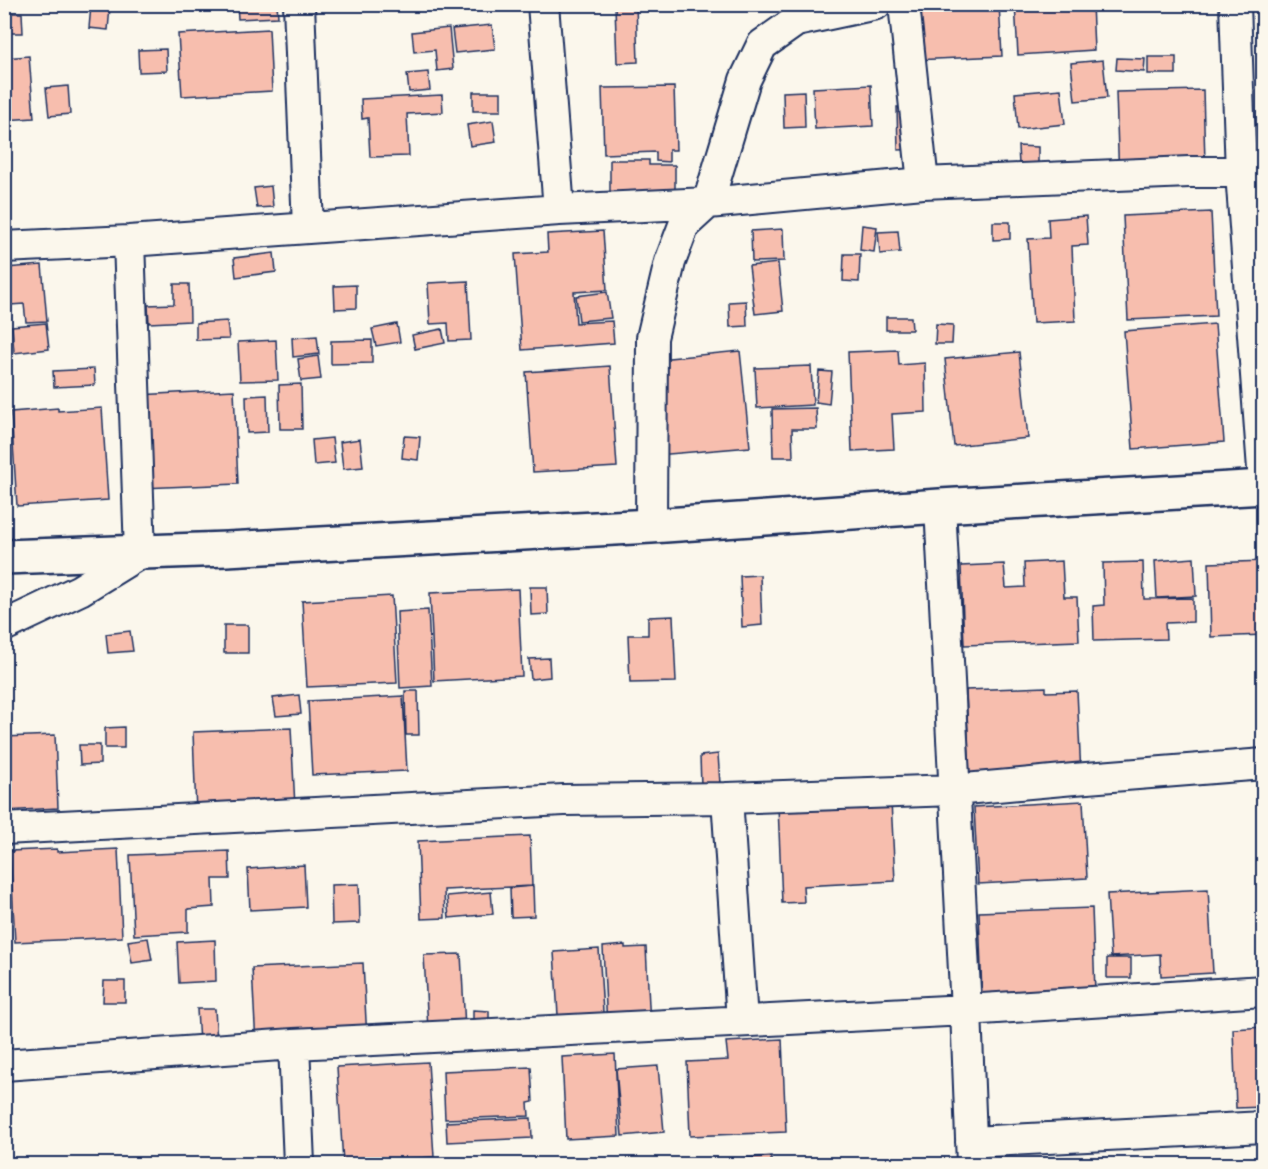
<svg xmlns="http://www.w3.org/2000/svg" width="1268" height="1169" viewBox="0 0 1268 1169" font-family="Mynerve,sans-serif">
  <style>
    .building { fill: #f7beae; stroke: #1b2f5e; stroke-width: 1.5 }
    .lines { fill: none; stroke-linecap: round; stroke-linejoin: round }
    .minor-casing { stroke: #1b2f5e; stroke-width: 34 }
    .tertiary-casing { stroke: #1b2f5e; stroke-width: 38 }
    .minor { stroke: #fbf7ec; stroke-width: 30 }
    .tertiary { stroke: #fbf7ec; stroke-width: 33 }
  </style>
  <rect width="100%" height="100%" fill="#fbf7ec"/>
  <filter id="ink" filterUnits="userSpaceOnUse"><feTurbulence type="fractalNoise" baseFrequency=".0167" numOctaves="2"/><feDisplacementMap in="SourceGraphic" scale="12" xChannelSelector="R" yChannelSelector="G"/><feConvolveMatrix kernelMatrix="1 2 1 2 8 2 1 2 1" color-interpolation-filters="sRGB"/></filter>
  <g filter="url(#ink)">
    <!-- building -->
    <path class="building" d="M237 4H277L278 17 238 19Z
      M911 4H999L1002 56 914 60Z
      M1015 4H1092L1094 50 1018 55Z
      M1144 4H1161V8L1144 7Z
      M636 5 638 62 617 63 615 6Z
      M91 6 110 7 108 30 89 28Z
      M4 13H22L23 33H4Z
      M492 25 495 49 455 53 452 29Z
      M449 28 453 69 437 71 435 50 414 52 412 32Z
      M269 29 272 91 182 96 178 34Z
      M166 49 167 71 139 72 138 50Z
      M29 56 34 118 4 120V58Z
      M1148 57H1176V74H1148Z
      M1117 58 1145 59 1144 72 1116 70Z
      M1103 60 1107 98 1075 101 1071 63Z
      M428 72 430 90 409 92 407 74Z
      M871 85 873 126 815 129 813 88Z
      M68 86 70 114 49 116 46 88Z
      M674 87 676 150H669V162L656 161V152L604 154 602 88Z
      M1061 89 1065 124 1018 129 1015 93Z
      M1203 90 1205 164 1119 181 1116 92Z
      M804 91 805 127 784 128 783 92Z
      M473 92H501V111H473Z
      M442 95 443 112 407 114 409 156 370 157 368 118 362 119 361 99Z
      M923 106 925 149 898 150 897 107Z
      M493 121 496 142 470 146 467 125Z
      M1018 146 1038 147V165H1019Z
      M610 160H649V165H675V193H610Z
      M271 186 273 207 257 208 254 188Z
      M1211 212 1216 316 1128 320 1123 216Z
      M1086 216 1088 245 1072 246 1075 321 1033 323 1028 239 1049 238 1048 219Z
      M993 222H1010V239L993 240Z
      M862 225 877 227 874 252 860 250Z
      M783 229 784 261 752 262 751 231Z
      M603 231 607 290 574 292 576 323 612 321 614 343 522 350 515 254 548 252 547 234Z
      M898 231 900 252 880 254 878 232Z
      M274 253 276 272 236 277 234 258Z
      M844 254H860L859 282 843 281Z
      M778 263 783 311 755 314 749 266Z
      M42 265 47 321 26 322 24 304 10 305 6 268Z
      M468 281 471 340 449 341 448 323 430 324 428 283Z
      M174 284H189L190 321 149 323 148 305 174 304Z
      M356 285V308L335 309 334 286Z
      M607 292 611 318 579 321 576 296Z
      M746 301 747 326 730 327 729 302Z
      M886 317H911L912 330H886Z
      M227 321 229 339 196 340V323Z
      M46 323 49 349 14 353 12 326Z
      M397 324 400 342 376 346 372 329Z
      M936 324 953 325 952 344H935Z
      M1215 324 1224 442 1133 449 1124 331Z
      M442 329 445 343 415 349 412 335Z
      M317 336 319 354 293 357 292 338Z
      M276 340 278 380 240 381 238 342Z
      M372 340V363L331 364V341Z
      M898 350 899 365 925 363 926 412 892 414 894 449 852 451 848 352Z
      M740 351 750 447 657 455 649 360Z
      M1019 352 1028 438 954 446 945 359Z
      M318 356 321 379 301 381 298 359Z
      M610 366 617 467 533 472 526 372Z
      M811 366 813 405 757 408 755 368Z
      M94 369 95 385 54 387 53 371Z
      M819 371 832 372 829 404 816 402Z
      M301 384 302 429H280L279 385Z
      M234 390 238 484 142 488 138 395Z
      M267 395 268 432 247 433 246 396Z
      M58 408V411L102 408 108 500 17 506 11 412Z
      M816 408 817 429H792L793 457H773L772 409Z
      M404 436 420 437 418 460 402 458Z
      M332 438 335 463 314 465 312 440Z
      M360 439 363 467 343 469 340 442Z
      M1194 558 1196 596 1157 598 1155 561Z
      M1062 561 1064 597H1077L1079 641 964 645 961 566 1004 564 1006 588 1025 587 1024 563Z
      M1264 561V635L1211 637 1209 563Z
      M1143 562 1144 599 1193 598V622L1165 623 1166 639 1094 641 1093 606 1104 605 1103 563Z
      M760 575 762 625 742 627 740 576Z
      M530 587H547L548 614 531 615Z
      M518 589 522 676 434 681 430 593Z
      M392 596 397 683 307 687 302 601Z
      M428 610 432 686 400 688 397 612Z
      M673 616 676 682 630 683 628 635H648V617Z
      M224 625H248V653H224Z
      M130 631 133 651 108 653 106 634Z
      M549 658 550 677 531 679 529 659Z
      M1046 687V692L1077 691 1081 775 970 781 966 690Z
      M405 691H418L419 735H406Z
      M299 695 301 714 276 716 273 698Z
      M403 696 407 771 312 775 308 701Z
      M124 727V748H105V728Z
      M291 728 295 807 196 813 193 732Z
      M55 735 58 808 4 811V737Z
      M79 745H100V764L80 765Z
      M718 754 720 784 701 786 700 756Z
      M891 801 895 881 803 886 804 902 782 903 778 806Z
      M1083 801 1087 878 978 884 974 807Z
      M530 836 532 886 444 890 445 918 421 919 418 841Z
      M57 849V852L118 849 122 937 15 942 10 851Z
      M229 851 230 879H213L214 907 188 909V932L134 935 130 855Z
      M304 865 306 907 250 910 248 869Z
      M359 884 360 923 332 924 331 885Z
      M533 886 534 916 511 917 510 888Z
      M1208 889 1213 973 1161 976 1160 954 1111 957 1107 894Z
      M491 892 493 914 449 918 447 896Z
      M1092 908 1095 992 982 996 979 912Z
      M148 938 152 960 132 963 128 941Z
      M215 940 216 981 179 983 177 942Z
      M625 945V948L646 947 650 1025 607 1027 603 947Z
      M599 949 604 1028 559 1031 554 952Z
      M461 954 465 1028 428 1030 424 955Z
      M1107 958H1131V978H1107Z
      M363 963 367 1040 256 1045 252 968Z
      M104 981H125V1002H103Z
      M197 1009H215L217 1043 199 1044Z
      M473 1010 489 1011V1034H473Z
      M1264 1027V1107L1236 1108 1233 1029Z
      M782 1039 786 1132 690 1136 687 1062 728 1060 726 1042Z
      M615 1054 619 1136 566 1139 562 1057Z
      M428 1062 434 1157 343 1163 337 1067Z
      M658 1066 664 1132 622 1136 616 1069Z
      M531 1067 533 1102 528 1103 529 1116 445 1119 443 1071Z
      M531 1118 532 1138 447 1142 446 1122Z
      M771 1156V1164H679Z
      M1233 1157 1260 1164H1234Z
      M547 1161 548 1164H515Z
      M1052 1161V1164H1023Z"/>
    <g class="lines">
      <!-- minor casing -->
      <g class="minor-casing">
        <path id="minor" d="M299 4 308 228
          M543 4 559 210
          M904 4 923 183
          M1235 4 1241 173 1264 483
          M4 247 129 241 559 210 708 203 923 183 1189 172H1264
          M940 506 966 1010 972 1164
          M651 526 652 338 670 262 684 225 708 203 745 80 762 45 796 21 876 4
          M4 626 80 590 140 553 129 241
          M727 798 742 1021
          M4 829 564 800 727 798 954 790 1074 779 1264 764
          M294 1044 299 1164
          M4 1065 294 1044 966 1010 1264 991
          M971 1142 1264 1127"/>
      </g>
      <!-- tertiary casing -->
      <g class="tertiary-casing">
        <path id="tertiary" d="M4 557 227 549 651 526 940 506 1264 487"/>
      </g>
      <!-- minor -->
      <use href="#minor" class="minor"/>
      <!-- tertiary -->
      <use href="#tertiary" class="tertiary"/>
    </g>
  </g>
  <!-- margin -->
  <rect width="1268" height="1169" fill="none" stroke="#fbf7ec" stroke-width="24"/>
  <rect x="12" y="12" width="1244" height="1145" fill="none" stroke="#1b2f5e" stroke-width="2" filter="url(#ink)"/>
</svg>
